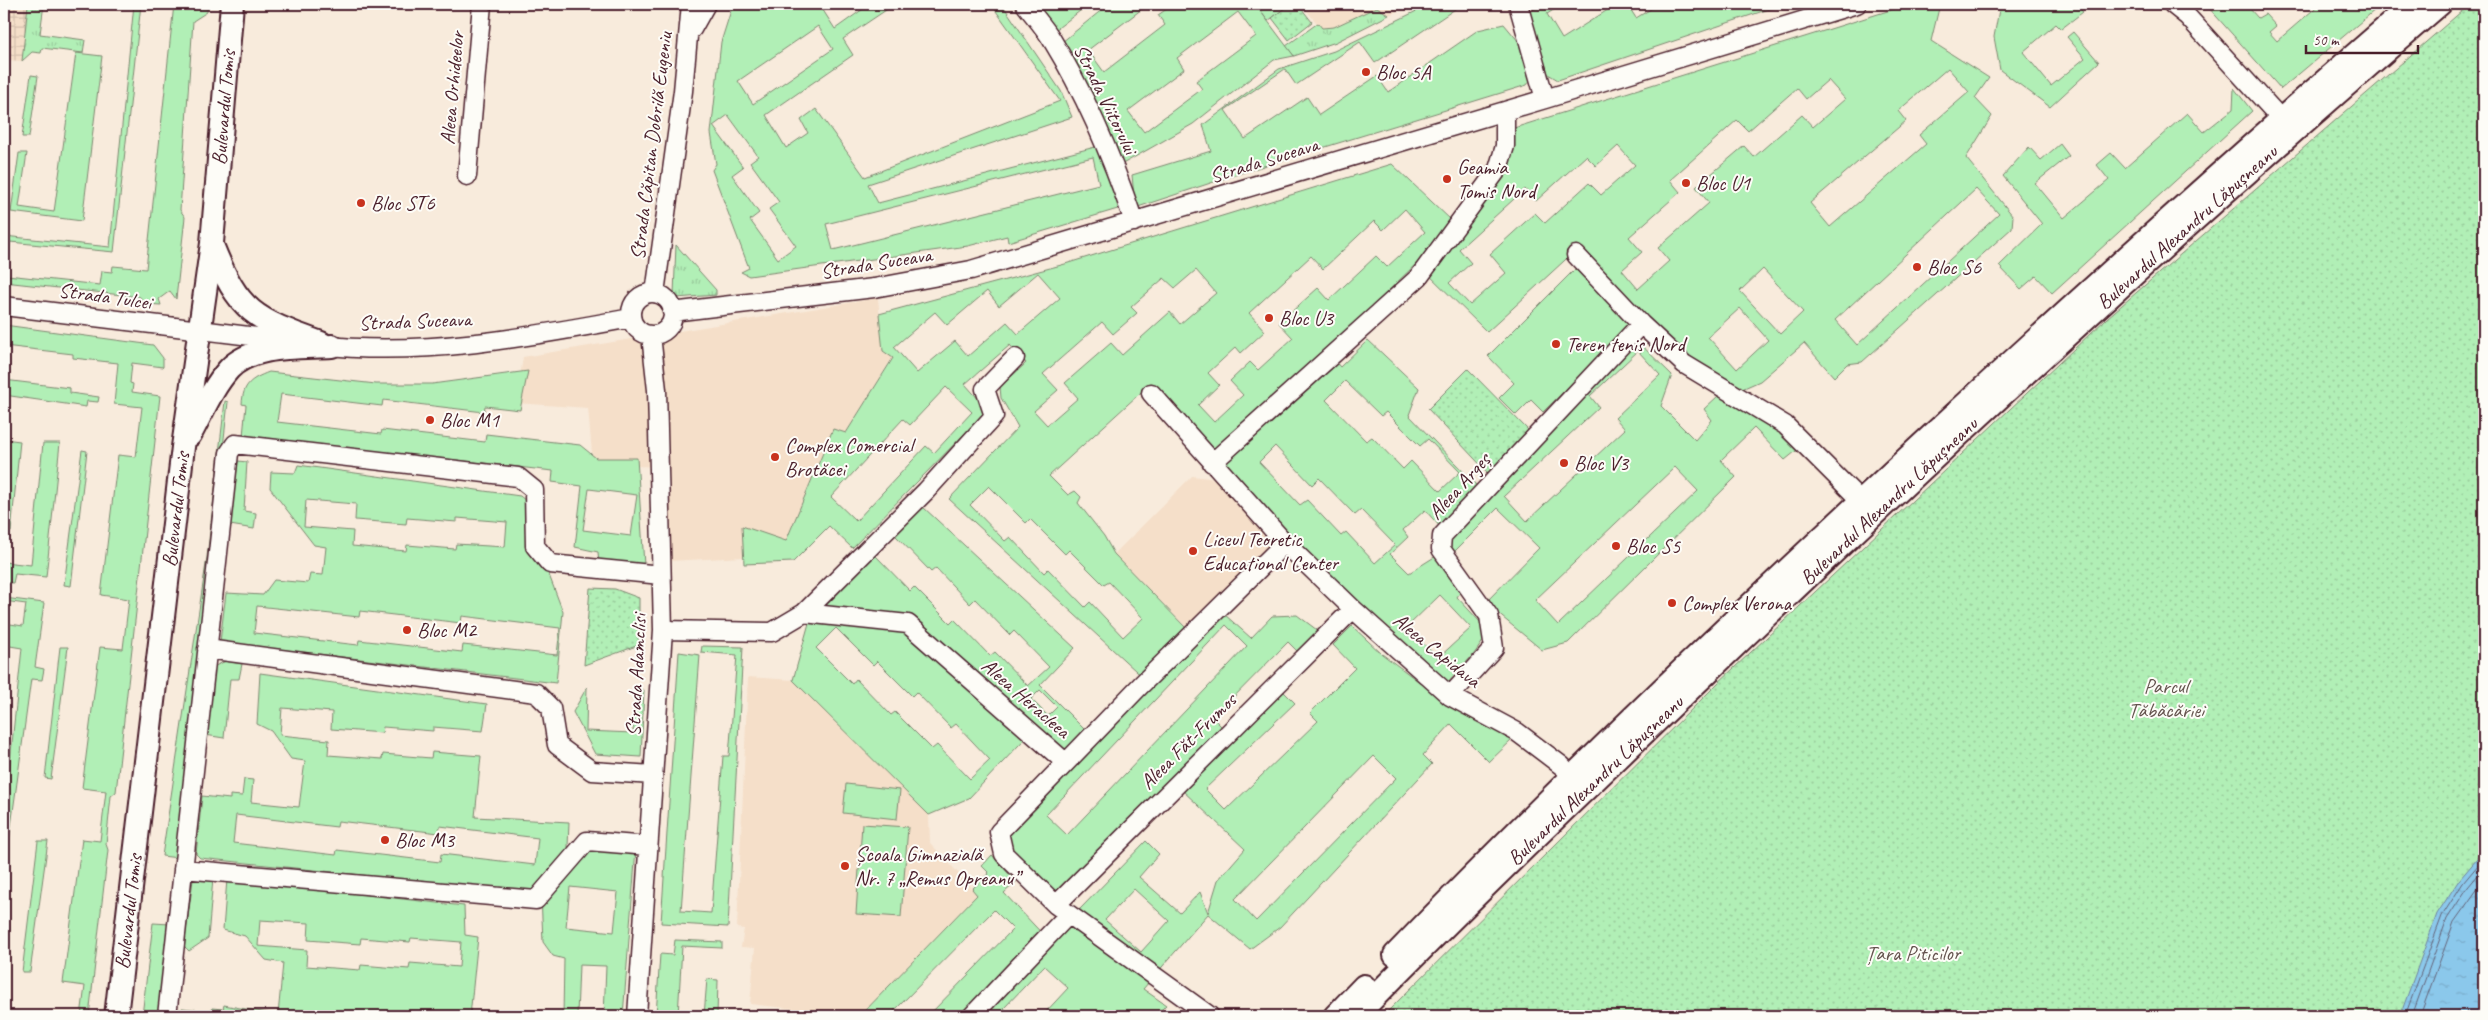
<svg xmlns="http://www.w3.org/2000/svg" width="2488" height="1020" viewBox="0 0 2488 1020" font-family="Caveat,sans-serif">
  <style>
    .built { fill: #f5dfc9 }
    .industrial { fill: url(#industrial-grid) }
    .grass { fill: url(#grass-tufts); stroke: #7e8770 }
    .park { fill: url(#park-dots); stroke: #7e8770 }
    .garden { fill: #b1efb6; stroke: #7e8770; fill-rule: evenodd }
    .water { fill: url(#water-ripples); stroke: #71849e }
    .lines { fill: none; stroke-linecap: round; stroke-linejoin: round }
    .shore { stroke: #646378; stroke-width: 1 }
    .minor-casing { stroke: #4a1f2b; stroke-width: 21 }
    .major-casing { stroke: #4a1f2b; stroke-width: 26 }
    .minor { stroke: #fdfcf7; stroke-width: 18 }
    .major { stroke: #fdfcf7; stroke-width: 22 }
    .poi-dot { fill: #c8321e; stroke: #fdfcf7; stroke-width: 2 }
    .labels { text-anchor: middle; stroke-width: 4; stroke-linejoin: round; paint-order: stroke }
    .poi-label { font-size: 21px; fill: #4a1f2b; stroke: #fdfcf7; text-anchor: start }
    .street-label { font-size: 21px; fill: #4a1f2b; stroke: #fdfcf7 }
    .park-label { font-size: 21px; fill: #64534e; stroke: #fdfcf7 }
  </style>
  <defs>
    <pattern id="industrial-grid" width="8" height="8" patternUnits="userSpaceOnUse" patternTransform="scale(1.25)"><rect width="8" height="8" fill="#f5dfc9"/><path d="M0 4h8M4 0v8" fill="none" stroke="#d4bfad"/></pattern>
    <pattern id="grass-tufts" width="24" height="20" patternUnits="userSpaceOnUse" patternTransform="scale(1.25)"><rect width="24" height="20" fill="#b1efb6"/><path d="M3 7l-1-3M5 7V3M7 7l1-3M15 17l-1-3M17 17v-4M19 17l1-3" fill="none" stroke="#9acc9d"/></pattern>
    <pattern id="park-dots" width="8" height="8" patternUnits="userSpaceOnUse" patternTransform="scale(1.25)"><rect width="8" height="8" fill="#b1efb6"/><path d="M2 2h.1M6 6h.1" fill="none" stroke="#9acc9d" stroke-width="1.8" stroke-linecap="round"/></pattern>
    <pattern id="water-ripples" width="26" height="14" patternUnits="userSpaceOnUse" patternTransform="scale(1.25)"><rect width="26" height="14" fill="#8bc8eb"/><path d="M2 4q2-2 4 0t4 0M15 11q2-2 4 0t4 0" fill="none" stroke="#79abca"/></pattern>
  </defs>
  <rect width="100%" height="100%" fill="#f8ebdc"/>
  <filter id="ink" filterUnits="userSpaceOnUse"><feTurbulence type="fractalNoise" baseFrequency=".02" numOctaves="2"/><feDisplacementMap in="SourceGraphic" scale="10" xChannelSelector="R" yChannelSelector="G"/><feConvolveMatrix kernelMatrix="1 2 1 2 8 2 1 2 1" color-interpolation-filters="sRGB"/></filter>
  <g filter="url(#ink)">
    <!-- built -->
    <path class="built" d="M1301 4H1398L1402 9 1389 15 1377 7 1334 27 1321 28Z
      M878 298 883 351 893 357 846 433 833 429 786 541 742 527 744 557 669 561V467L593 465 588 408 516 403 523 357Z
      M1192 476 1217 479 1268 533 1269 547 1189 630 1114 554Z
      M748 677 793 680 929 815 930 843 978 894 860 1016 750 1004 755 948 741 947 744 929 737 928Z"/>
    <!-- industrial -->
    <path class="industrial" d="M4 4H28L22 61 4 60Z"/>
    <!-- grass -->
    <path class="grass" d="M28 4H44L40 34 85 40 83 53 42 48 41 53 32 52 22 61Z
      M1255 4H1290L1268 21Z
      M1377 7 1389 15 1336 42 1294 56 1286 46 1318 23 1322 28 1334 27Z
      M676 245 716 290V295L676 298 674 294Z"/>
    <!-- park -->
    <path class="park" d="M1290 4H1298L1312 22 1289 40 1272 18Z
      M2470 4H2484V1016H1383L1718 683 2107 318Z
      M1468 369 1530 432 1489 474 1428 409Z
      M590 588 615 589 639 598V645L584 665Z"/>
    <!-- garden -->
    <path class="garden" d="M134 4H141L114 252 10 242 7 275 100 285 102 271 112 272 113 266 146 269 174 4 207 5V12L193 21 180 210 185 217 176 299 170 291 159 299 161 305 145 304 140 297 4 282V236L110 247Z
      M733 4H819L835 29 870 4H890L892 6 843 39 853 55 766 115 786 148 808 133 801 120 816 109 865 177 1060 101 991 4H1002L1061 91 1072 117 868 184 878 203 1099 146 1121 208 1008 242 1007 236 968 246 749 276 741 272 749 268 712 170 716 164 711 133 721 42ZM818 26 833 49 753 104 738 81ZM728 115 758 156 750 162 779 202 769 209 796 246 778 259 750 220 759 213 732 175 743 167 713 126ZM1093 157 1099 184 833 250 826 224Z
      M1034 4H1089L1054 31Z
      M1109 4H1144L1146 6 1088 50 1104 72 1165 25 1158 15 1174 4H1255L1294 56 1274 60 1193 124 1119 166 1062 42ZM1238 12 1256 36 1196 81 1202 89 1144 132 1128 111 1184 69 1177 58Z
      M1431 4H1465L1461 5 1375 63 1360 42 1296 85 1285 69 1225 110 1245 139 1307 97 1319 115 1377 76 1388 92 1478 30 1504 24 1519 42 1531 79 1527 85 1244 172 1135 208 1132 175 1211 151 1203 125 1279 69 1334 51Z
      M1543 4H1563L1547 14 1562 39 1617 4H1627L1636 18 1659 4H1784L1558 80 1548 74 1529 12Z
      M1910 4H1940L1931 41 1989 78 1975 98 1992 116 1966 158 2013 216 2012 228 1862 362 1847 364 1834 377 1804 343 1760 381 1742 389 1724 383 1642 318 1577 249 1487 332 1417 263 1326 351 1340 367 1368 340 1419 388 1409 415 1478 487 1442 529 1425 510 1403 530 1408 537 1390 554 1409 573 1436 556 1464 587 1457 597 1481 623 1486 637 1474 654 1444 686 1290 540 1149 385 1049 476 1068 495 1075 491 1081 497 1078 503 1104 536 1114 554 1188 630 1215 606 1251 638 1272 616 1297 615 1321 633 1300 654 1288 642 1213 718 1225 730 1056 896 1012 853 1009 831 1149 683 949 499 1018 427 1001 398 1000 387 1026 363 1010 345 965 384 982 403 983 415 852 548 829 526 793 562 744 564 742 526 786 541 833 429 846 433 893 358 883 351 879 314 1065 264 1392 164 1451 220 1489 172 1498 133ZM1948 68 1969 92 1919 135 1926 144 1830 227 1810 203 1906 121 1898 111ZM1828 80 1845 99 1813 127 1802 115 1754 157 1744 146 1696 187 1709 203 1658 248 1669 261 1638 289 1622 270 1642 252 1629 237 1680 192 1670 180 1737 120 1748 131 1797 88 1806 99ZM1618 146 1635 165 1601 195 1589 183 1545 223 1535 213 1490 254 1506 273 1470 305 1449 283 1471 263 1459 249 1525 189 1536 201 1586 156 1596 166ZM1976 189 1999 214 1857 345 1835 320ZM1405 209 1425 232 1387 267 1376 256 1329 300 1318 288 1279 323 1293 338 1258 370 1250 362 1230 381 1243 395 1214 422 1198 405 1219 385 1208 373 1236 347 1241 353 1265 331 1249 313 1311 256 1323 269 1374 221 1383 230ZM1763 269 1803 312 1780 334 1740 291ZM1196 270 1216 293 1180 324 1170 312 1122 355 1111 343 1065 383 1078 398 1047 425 1034 411 1058 390 1043 374 1102 322 1113 334 1137 313 1131 307 1164 278 1175 288ZM1038 273 1060 298 1018 334 1007 322 968 356 955 341 917 373 894 347 935 312 947 325 987 291 999 306ZM1740 308 1768 340 1737 369 1708 337ZM1345 381 1381 416 1386 412 1420 446 1428 439 1460 472 1440 491 1411 461 1403 469 1372 437 1366 441 1326 400ZM946 387 972 412 934 453 926 446 856 521 831 497 903 419 910 425ZM1275 446 1312 485 1319 478 1355 515 1361 510 1395 545 1375 563 1346 532 1341 536 1307 500 1300 505 1259 462ZM989 486 1026 523 1030 519 1065 554 1069 550 1104 585 1109 582 1143 618 1123 637 1090 602 1085 607 1048 569 1044 573 1010 537 1005 541 970 505ZM1440 595 1471 628 1438 658 1407 627ZM1226 625 1247 646 1067 835 1046 815Z
      M2000 4H2081L2078 7 2083 12 2061 29 2056 24 2023 52 2051 86 2085 58 2067 37 2073 32 2099 62 2050 107 2000 70 1994 37Z
      M2212 4H2256L2250 9 2258 18 2265 14 2276 26 2269 32 2277 41 2320 4H2382L2281 89 2208 7Z
      M76 53 102 56 82 221 11 212 19 153H27L19 207 54 212Z
      M31 75 38 76 29 137H22Z
      M2234 88 2252 111 2052 293 2036 276 2021 289 1999 266 2042 224 2003 176 2029 147 2041 160 2060 144 2069 156 2035 183 2064 218 2109 180 2097 165 2111 153 2125 168 2187 113 2204 132 2233 109Z
      M1575 269 1631 325 1543 412 1531 400 1516 415 1499 398 1514 383 1488 356Z
      M4 325 153 345 163 358V367L132 363 130 383 133 384 132 392 160 396 116 792 111 796 106 844 108 850 89 1016H81L85 986 63 983 82 839 100 841 106 791 82 788 100 647 123 649 129 599 101 595 118 455 136 457 142 407 114 404 118 363 73 358V354L4 346Z
      M1635 339 1672 375 1661 406 1695 440 1712 420 1704 409 1719 395 1783 429 1801 447 1785 460 1754 428 1721 460 1736 477 1568 643 1542 650 1485 603 1539 548 1498 508 1450 556 1445 550 1452 536ZM1638 351 1660 375 1615 418 1625 429 1527 521 1504 496 1599 407 1590 396ZM1675 467 1698 491 1558 625 1535 600Z
      M528 371 520 410 485 406 484 412 383 400 382 406 281 394 277 422 381 434 382 430 485 442 486 434 580 445 596 458H637L644 565 599 564 598 552 575 547 582 486 552 482 553 471 243 436 246 405 242 404C243 384 251 379 269 372L376 384H432ZM589 489 637 495 631 536 583 530Z
      M4 380 70 388V393L99 397 98 402 87 401 86 407 4 395Z
      M225 401 228 402 178 858 162 856 207 557Z
      M4 439 20 441 11 532H4Z
      M43 443H60L46 577 15 574 13 583 4 582V562L31 565Z
      M82 450 87 451 71 586 64 585Z
      M238 461 247 462 244 511 256 513 254 529 230 525Z
      M298 465 520 496 526 501 527 549 546 567 563 612 556 683 220 642 226 593 263 595 274 580 308 583 310 574 323 575 326 547 314 545 270 488 271 472 295 473ZM306 500 356 504 355 520 406 524 407 518 457 522V518L507 522 505 547 456 544 455 549 407 545 406 551 352 546 353 531 304 527ZM257 606 359 617 360 611 461 623 462 616 560 628 557 655 463 645 462 652 359 640 358 645 254 633Z
      M923 507 1075 648 1040 685 1087 732 1066 755 1035 728 969 798 929 815 793 680 809 623 875 555 910 591 914 587 950 623 954 619 990 656 995 652 1028 686 1049 667 1014 631 1010 635 975 599 970 604 936 568 931 572 895 535ZM836 628 873 665 877 661 912 696 916 692 951 728 956 724 990 760 970 779 937 745 932 749 895 712 891 715 856 679 852 684 816 648ZM1040 690 1057 707 1048 716 1031 699Z
      M4 598 44 603 35 667 44 669 42 680 31 679 4 878V781H8L22 648 4 645V623L23 626 26 604 4 601Z
      M1352 626 1382 654 1450 705 1514 738 1489 762 1451 724 1423 755 1432 764 1280 927 1250 949 1208 914 1143 989 1166 1005 1155 1016H1042L1068 988 1044 966 1004 1008 1012 1016H928L1013 929 994 910 889 1016H822L821 1011 860 1016 977 895 972 889 989 873 982 866 992 855 1016 882 1004 893 1049 941 1146 841 1159 854 1139 877 1180 913 1200 892 1208 913 1218 880 1245 849 1182 790 1284 692 1295 703 1205 789 1226 810 1318 721 1310 713 1355 668 1333 645ZM1374 756 1396 778 1256 921 1235 899ZM1134 889 1169 921 1141 952 1105 920Z
      M702 646 743 647 728 927 661 923 679 652 700 655 681 911 711 913 723 756H729L737 655 701 652Z
      M60 647H68L51 779 45 778Z
      M226 661 242 664 239 679H230L224 738 205 735 211 674 215 666Z
      M260 673 487 704 483 731 433 727V731L383 727 382 733 331 729 332 712 282 708 280 735 329 740 328 755 382 759 383 754 431 758 432 752 481 756 475 817 569 822 568 847 636 849 623 1016H604L606 966 579 965 577 1016H563L564 959 553 956 543 942 541 894 200 858 196 854 202 796 230 799V795L242 796 244 779 253 780 251 802 299 807 305 761 291 759 271 731 257 724ZM236 815 337 827 338 821 439 833 440 826 538 838 535 865 441 854 440 862 337 850 336 855 233 843ZM570 887 618 892 614 932 566 927Z
      M587 687 586 731 633 733 635 689 644 690 641 757 595 754 573 712Z
      M846 784 900 790 897 819 843 813Z
      M862 824 908 827 901 917 856 914Z
      M38 841H48L30 972H22Z
      M198 877 213 878 208 938 189 951 184 946 193 880Z
      M227 879 464 906 465 935 478 937 470 1016H181L182 1008 211 1011 212 1008 223 1009 224 1005 278 1015 283 963 266 960 245 936 223 930ZM260 920 309 923 308 940 360 944 361 938 410 942 411 938 461 942 459 967 410 963 409 969 361 965 360 970 306 966 307 950 258 946Z
      M153 923 170 924 158 1016H142Z
      M675 940 722 942V948L682 946 678 1016H656L660 954 673 955Z
      M707 979 718 980 717 1016H704Z"/>
    <!-- water -->
    <path class="water" d="M2484 851V1016H2400L2437 914 2459 880Z"/>
    <g class="lines">
      <!-- shore -->
      <path class="shore" d="M2405 1016 2442 916 2463 883 2484 858
        M2412 1016 2447 919 2468 887 2484 868
        M2420 1016 2454 922 2484 880"/>
      <!-- minor casing -->
      <g class="minor-casing">
        <path id="minor" d="M1025 4C1034 16 1045 28 1052 40 1087 97 1113 160 1134 222
          M1518 4 1545 99
          M2172 4 2187 16 2281 119
          M692 29 706 4
          M467 176 482 4
          M1576 255 1641 324 1684 364 1785 425 1860 500
          M655 293 683 91 691 4
          M631 314a21 21 0 1 1 42 0a21 21 0 1 1-42 0Z
          M4 306 291 341
          M672 312 874 288 971 270 1545 99 1857 4
          M319 345C423 357 529 337 631 318
          M1151 393 1285 543 1353 609 1450 696 1517 732 1562 766 1572 776
          M1212 463 1419 277 1498 169 1505 146V111
          M804 613 908 624 1065 762
          M663 630 772 632 804 613 926 491 994 416 985 389 1015 358
          M207 649 536 693 551 708 557 745 592 771 653 775
          M1450 696 1494 648 1489 616 1441 549 1442 536 1641 324
          M183 869 536 900 587 841 648 846
          M1056 905 1353 609
          M167 1016 229 453 235 444 518 477 534 490 535 546 550 564 661 575
          M637 1016 663 630 657 390 651 335
          M972 1016 1068 915
          M1210 1016 1056 905 1004 854 999 832 1141 685 1285 543"/>
      </g>
      <!-- major casing -->
      <g class="major-casing">
        <g id="major">
          <path d="M212 245C239 313 254 319 321 343"/>
          <path d="M190 435C202 413 212 388 229 369 253 344 300 348 332 346"/>
          <path d="M1395 955C1569 775 1750 603 1933 434 2091 288 2251 144 2413 4"/>
          <path id="s1" d="M116 1016 183 447 212 243 232 4"/>
          <path d="M1335 1016 1364 986"/>
          <path id="s2" d="M1356 1016C1472 897 1593 782 1713 667 1950 440 2191 218 2440 4"/>
        </g>
      </g>
      <!-- minor -->
      <use href="#minor" class="minor"/>
      <!-- major -->
      <use href="#major" class="major"/>
    </g>
  </g>
  <!-- markers -->
  <g class="poi-dot">
    <circle cx="1366" cy="72" r="5"/>
    <circle cx="1447" cy="179" r="5"/>
    <circle cx="1686" cy="183" r="5"/>
    <circle cx="361" cy="203" r="5"/>
    <circle cx="1917" cy="267" r="5"/>
    <circle cx="1269" cy="318" r="5"/>
    <circle cx="1556" cy="344" r="5"/>
    <circle cx="430" cy="420" r="5"/>
    <circle cx="775" cy="457" r="5"/>
    <circle cx="1564" cy="463" r="5"/>
    <circle cx="1616" cy="546" r="5"/>
    <circle cx="1193" cy="551" r="5"/>
    <circle cx="1672" cy="603" r="5"/>
    <circle cx="407" cy="630" r="5"/>
    <circle cx="385" cy="840" r="5"/>
    <circle cx="845" cy="866" r="5"/>
  </g>
  <g class="labels">
    <!-- poi labels -->
    <g class="poi-label">
      <text x="1376" y="79">Bloc 5A</text>
      <text x="1457" y="174">Geamia<tspan x="1457" dy="24">Tomis Nord</tspan></text>
      <text x="1696" y="190">Bloc U1</text>
      <text x="371" y="210">Bloc ST6</text>
      <text x="1927" y="274">Bloc S6</text>
      <text x="1279" y="325">Bloc U3</text>
      <text x="1566" y="351">Teren tenis Nord</text>
      <text x="440" y="427">Bloc M1</text>
      <text x="785" y="452">Complex Comercial<tspan x="785" dy="24">Brotăcei</tspan></text>
      <text x="1574" y="470">Bloc V3</text>
      <text x="1203" y="546">Liceul Teoretic<tspan x="1203" dy="24">Educational Center</tspan></text>
      <text x="1626" y="553">Bloc S5</text>
      <text x="1682" y="610">Complex Verona</text>
      <text x="417" y="637">Bloc M2</text>
      <text x="395" y="847">Bloc M3</text>
      <text x="855" y="861">Școala Gimnazială<tspan x="855" dy="24">Nr. 7 „Remus Opreanu”</tspan></text>
    </g>
    <!-- street labels -->
    <g class="street-label">
      <text transform="translate(452 88) rotate(-85)" y="7">Aleea Orhideelor</text>
      <text transform="translate(1106 99) rotate(64)" y="7">Strada Viitorului</text>
      <text dy="7" stroke="none"><textPath href="#s1" startOffset="915">Bulevardul Tomis</textPath></text>
      <text transform="translate(651 146) rotate(-83)" y="7">Strada Căpitan Dobrilă Eugeniu</text>
      <text transform="translate(1264 160) rotate(-17)" y="7">Strada Suceava</text>
      <text dy="7" stroke="none"><textPath href="#s2" startOffset="1146">Bulevardul Alexandru Lăpușneanu</textPath></text>
      <text transform="translate(876 263) rotate(-9)" y="7">Strada Suceava</text>
      <text transform="translate(105 296) rotate(8)" y="7">Strada Tulcei</text>
      <text transform="translate(415 321) rotate(-2)" y="7">Strada Suceava</text>
      <text transform="translate(1459 486) rotate(-48)" y="7">Aleea Argeș</text>
      <text dy="7" stroke="none"><textPath href="#s2" startOffset="741">Bulevardul Alexandru Lăpușneanu</textPath></text>
      <text dy="7" stroke="none"><textPath href="#s1" startOffset="510">Bulevardul Tomis</textPath></text>
      <text transform="translate(1437 650) rotate(39)" y="7">Aleea Capidava</text>
      <text transform="translate(636 675) rotate(-87)" y="7">Strada Adamclisi</text>
      <text transform="translate(1026 698) rotate(41)" y="7">Aleea Heracleea</text>
      <text transform="translate(1188 741) rotate(-45)" y="7">Aleea Făt-Frumos</text>
      <text dy="7" stroke="none"><textPath href="#s2" startOffset="336">Bulevardul Alexandru Lăpușneanu</textPath></text>
      <text dy="7" stroke="none"><textPath href="#s1" startOffset="105">Bulevardul Tomis</textPath></text>
    </g>
    <!-- park labels -->
    <g class="park-label">
      <text x="2166" y="693">Parcul<tspan x="2166" dy="24">Tăbăcăriei</tspan></text>
      <text x="1913" y="960">Țara Piticilor</text>
    </g>
  </g>
  <!-- margin -->
  <rect width="2488" height="1020" fill="none" stroke="#fdfcf7" stroke-width="20"/>
  <rect x="10" y="10" width="2468" height="1000" fill="none" stroke="#4a1f2b" stroke-width="2" filter="url(#ink)"/>
  <!-- scale -->
  <path d="M2306 45v8h112v-8" fill="none" stroke="#4a1f2b" stroke-width="2.5"/>
  <text x="2313" y="45" font-size="15" fill="#4a1f2b" stroke="#fdfcf7" stroke-width="4" paint-order="stroke">50 m</text>
</svg>
